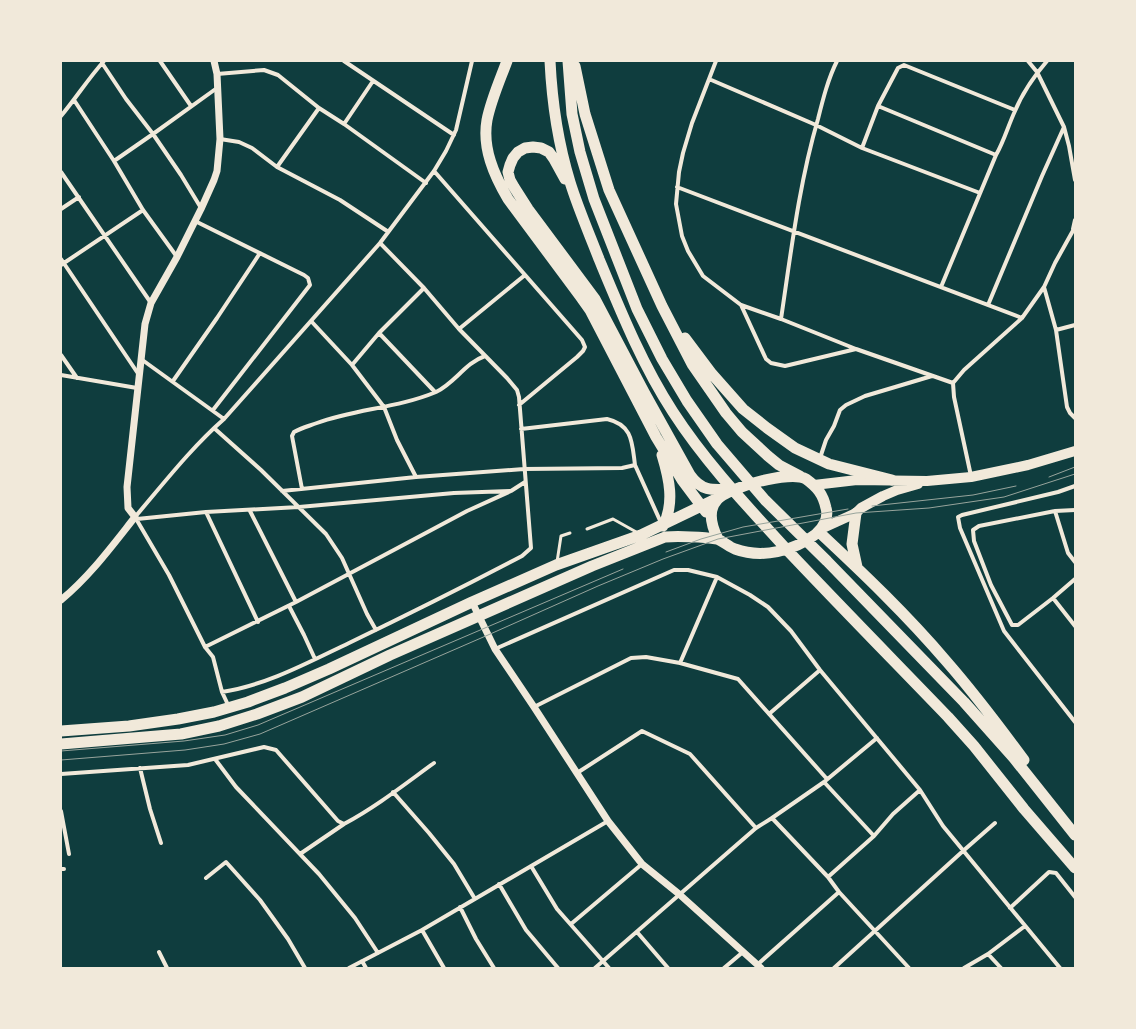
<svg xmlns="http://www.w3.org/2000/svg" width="1136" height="1029" viewBox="0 0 1136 1029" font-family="'Source Sans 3',sans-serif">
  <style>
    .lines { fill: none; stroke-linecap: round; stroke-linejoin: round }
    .service { stroke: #f1e9da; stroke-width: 3 }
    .minor { stroke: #f1e9da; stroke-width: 4 }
    .tertiary { stroke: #f1e9da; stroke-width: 7 }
    .primary { stroke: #f1e9da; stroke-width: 10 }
    .trunk { stroke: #f1e9da; stroke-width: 11 }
    .tram { stroke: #97a49c; stroke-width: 1 }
  </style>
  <rect width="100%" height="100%" fill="#0f3d3e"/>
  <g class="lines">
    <!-- service -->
    <path class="service" d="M587 529 613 519 638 533
      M557 562 561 536 570 533"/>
    <!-- minor -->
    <path class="minor" d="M160 61 191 106
      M344 61 454 135
      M716 61 692 123 683 153 679 172 676 204 682 236 688 251 703 276 741 305 781 319
      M837 61C828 79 823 99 818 119 799 184 791 252 781 319L856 349 953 383
      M1028 61 1037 72 1064 127 1069 146 1075 180
      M102 63 126 99 153 134 181 175 201 208
      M217 74 264 70 278 75 319 108 344 124 426 183
      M709 79 816 125 862 148 980 193
      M74 100 114 161 143 210 177 257
      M61 116C76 98 88 79 104 61
      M344 124 373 81
      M220 139 239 142 252 148 277 167 340 200 387 231
      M862 148 878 106
      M996 155 878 106 898 68 904 65 1015 110
      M114 161 153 134 217 88
      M277 167 319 108
      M434 171 582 340 585 347 583 351 577 357 519 405
      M61 172 151 303
      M677 187 1022 318
      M61 209 79 197
      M195 221 304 275 308 278 310 285 213 410
      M1073 229 1075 220
      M61 259 139 375
      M61 265 143 210
      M941 287 996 155C1004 141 1008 126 1015 111 1022 94 1035 75 1047 61
      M1044 287 1056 330 1067 407 1070 413 1075 418
      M741 305 766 359 771 363 785 366 856 349
      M988 305 1042 176 1064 127
      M311 321 352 365 384 407 397 440 416 477
      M459 329 525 275
      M1056 330 1075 325
      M379 333 435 392
      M61 355 77 378
      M141 359 224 419
      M352 365 379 333 424 288
      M61 375 137 388
      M173 381 217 318 260 253
      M214 428 261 470 326 534 342 558 367 614 376 630
      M521 429 607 419C633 425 632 443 635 465
      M820 458 826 440 834 426 840 410 846 405 865 396 932 376
      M971 476 954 397 953 383 964 370 1022 318 1044 287 1055 263 1075 227
      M1075 486 1058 492 962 515 958 517 960 528 1004 631 1075 722
      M302 489 292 436 294 432C301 428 309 426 317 423 355 409 398 408 436 392 455 383 465 363 485 356
      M282 491 416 477 524 469 622 468 635 465 662 525
      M1075 510 1055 511 979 526 973 530 974 541 991 585 1012 625H1018L1053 598 1075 579
      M250 511 296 602
      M1055 511 1068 553 1075 562
      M206 512 258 622
      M137 519 206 512 299 507 454 493 511 491
      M1053 598 1075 626
      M289 606 304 635 315 659
      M205 647 296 602 422 535 467 511 511 491 525 482
      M495 649 674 570H688L717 577 750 595 768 607 791 631 820 670 920 790 943 826 1060 968
      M680 663 738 679 827 779
      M222 692C267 685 307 663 349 643 407 615 465 586 522 556L531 548 519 397 517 390 507 378 459 329 424 288 380 243
      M229 707 222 692 213 657 205 647 169 575 135 517C164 483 191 448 224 419L380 243 434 171 446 151 456 130 472 61
      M534 707 631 658 646 657 680 663 717 577
      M769 714 820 670
      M215 759 236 787 319 874 355 918 378 953
      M140 768 150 809 161 843
      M577 773 642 731 690 754 756 828
      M61 774 188 765 264 747 276 750 338 821 344 824C376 807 405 784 434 763
      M824 782 874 836
      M393 792 429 833 454 864 475 899
      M61 811 69 854
      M772 818 824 782 877 738
      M300 854 344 824
      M531 866 557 909 609 968
      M61 869H64
      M828 877 874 836 893 814 920 790
      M206 878 226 862 260 900 288 939 305 968
      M499 884 526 930 558 968
      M460 907 476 939 494 968
      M1010 908 1049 872 1056 873 1075 897
      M571 924 642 864
      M422 930 444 968
      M637 932 668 968
      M159 952 167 968
      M988 954 1001 968
      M362 961 366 968
      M757 965 839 892
      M349 968 422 930 608 821
      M595 968 756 828 772 818 828 877 839 892 909 968
      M724 968 743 952
      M834 968 963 851 995 823
      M964 968 988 954 1025 926"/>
    <!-- tertiary -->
    <path class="tertiary" d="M61 600C90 576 112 546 135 517L128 508 127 487 145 324 151 303 177 257 201 209 214 180 217 171 220 139 217 74 214 61
      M472 602 495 649 534 707 608 821 642 864 679 894 761 968"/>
    <!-- primary -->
    <path class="primary" d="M814 485 857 480 927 481 971 477 1028 465 1075 451
      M823 528 856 513 861 508 883 496 897 490 918 484"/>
    <!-- trunk -->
    <path class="trunk" d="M507 61C500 80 491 100 487 120 482 148 494 175 508 199L580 296 590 310 656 437 682 480 706 512
      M550 61C552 102 558 143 570 182 578 208 589 233 599 259 621 312 642 364 673 412 706 463 748 507 789 552 841 607 895 662 948 717L974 746 1024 809 1075 868
      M568 61 572 114 580 152 594 199 637 309 662 359 687 401 717 444 765 500 827 561 964 702 1013 757 1075 835
      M575 66 585 114 609 190 662 306 692 364 726 413 742 432 768 456 779 465 800 476
      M565 179 554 159 549 152 541 148 533 147 525 148 518 152 513 158 510 165 508 172 510 180 514 187 528 209 595 299 644 392 690 475C702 492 713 490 732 489
      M685 338 712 374 743 409 767 428 795 448 829 464 892 480
      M662 455C669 478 675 503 663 526
      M856 513 852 544 857 567
      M819 532C863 573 907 615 947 662 974 693 999 726 1024 760
      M61 731 129 726 178 719 214 712 248 702 285 688 329 669 472 602 556 565 641 535 718 498
      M61 744 181 734 219 726 257 714 302 697 390 655 592 566 665 537C679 536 703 537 717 539 723 541 729 547 735 549 762 559 794 551 816 534 823 528 829 518 826 508 823 494 817 487 806 479 791 470 728 487 717 500 707 511 712 527 718 539"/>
    <!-- tram -->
    <path class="tram" d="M1049 477 1075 467
      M872 506 973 495 1016 486
      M666 552 701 539 743 527 848 509
      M61 751 184 741 225 735 258 725 623 569
      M61 760 185 750 224 744 260 734 488 635 598 586 663 559 718 539 856 513 929 508 1004 497 1075 474"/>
  </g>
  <!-- border -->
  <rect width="1136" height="1029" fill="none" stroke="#f1e9da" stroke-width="124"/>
</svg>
